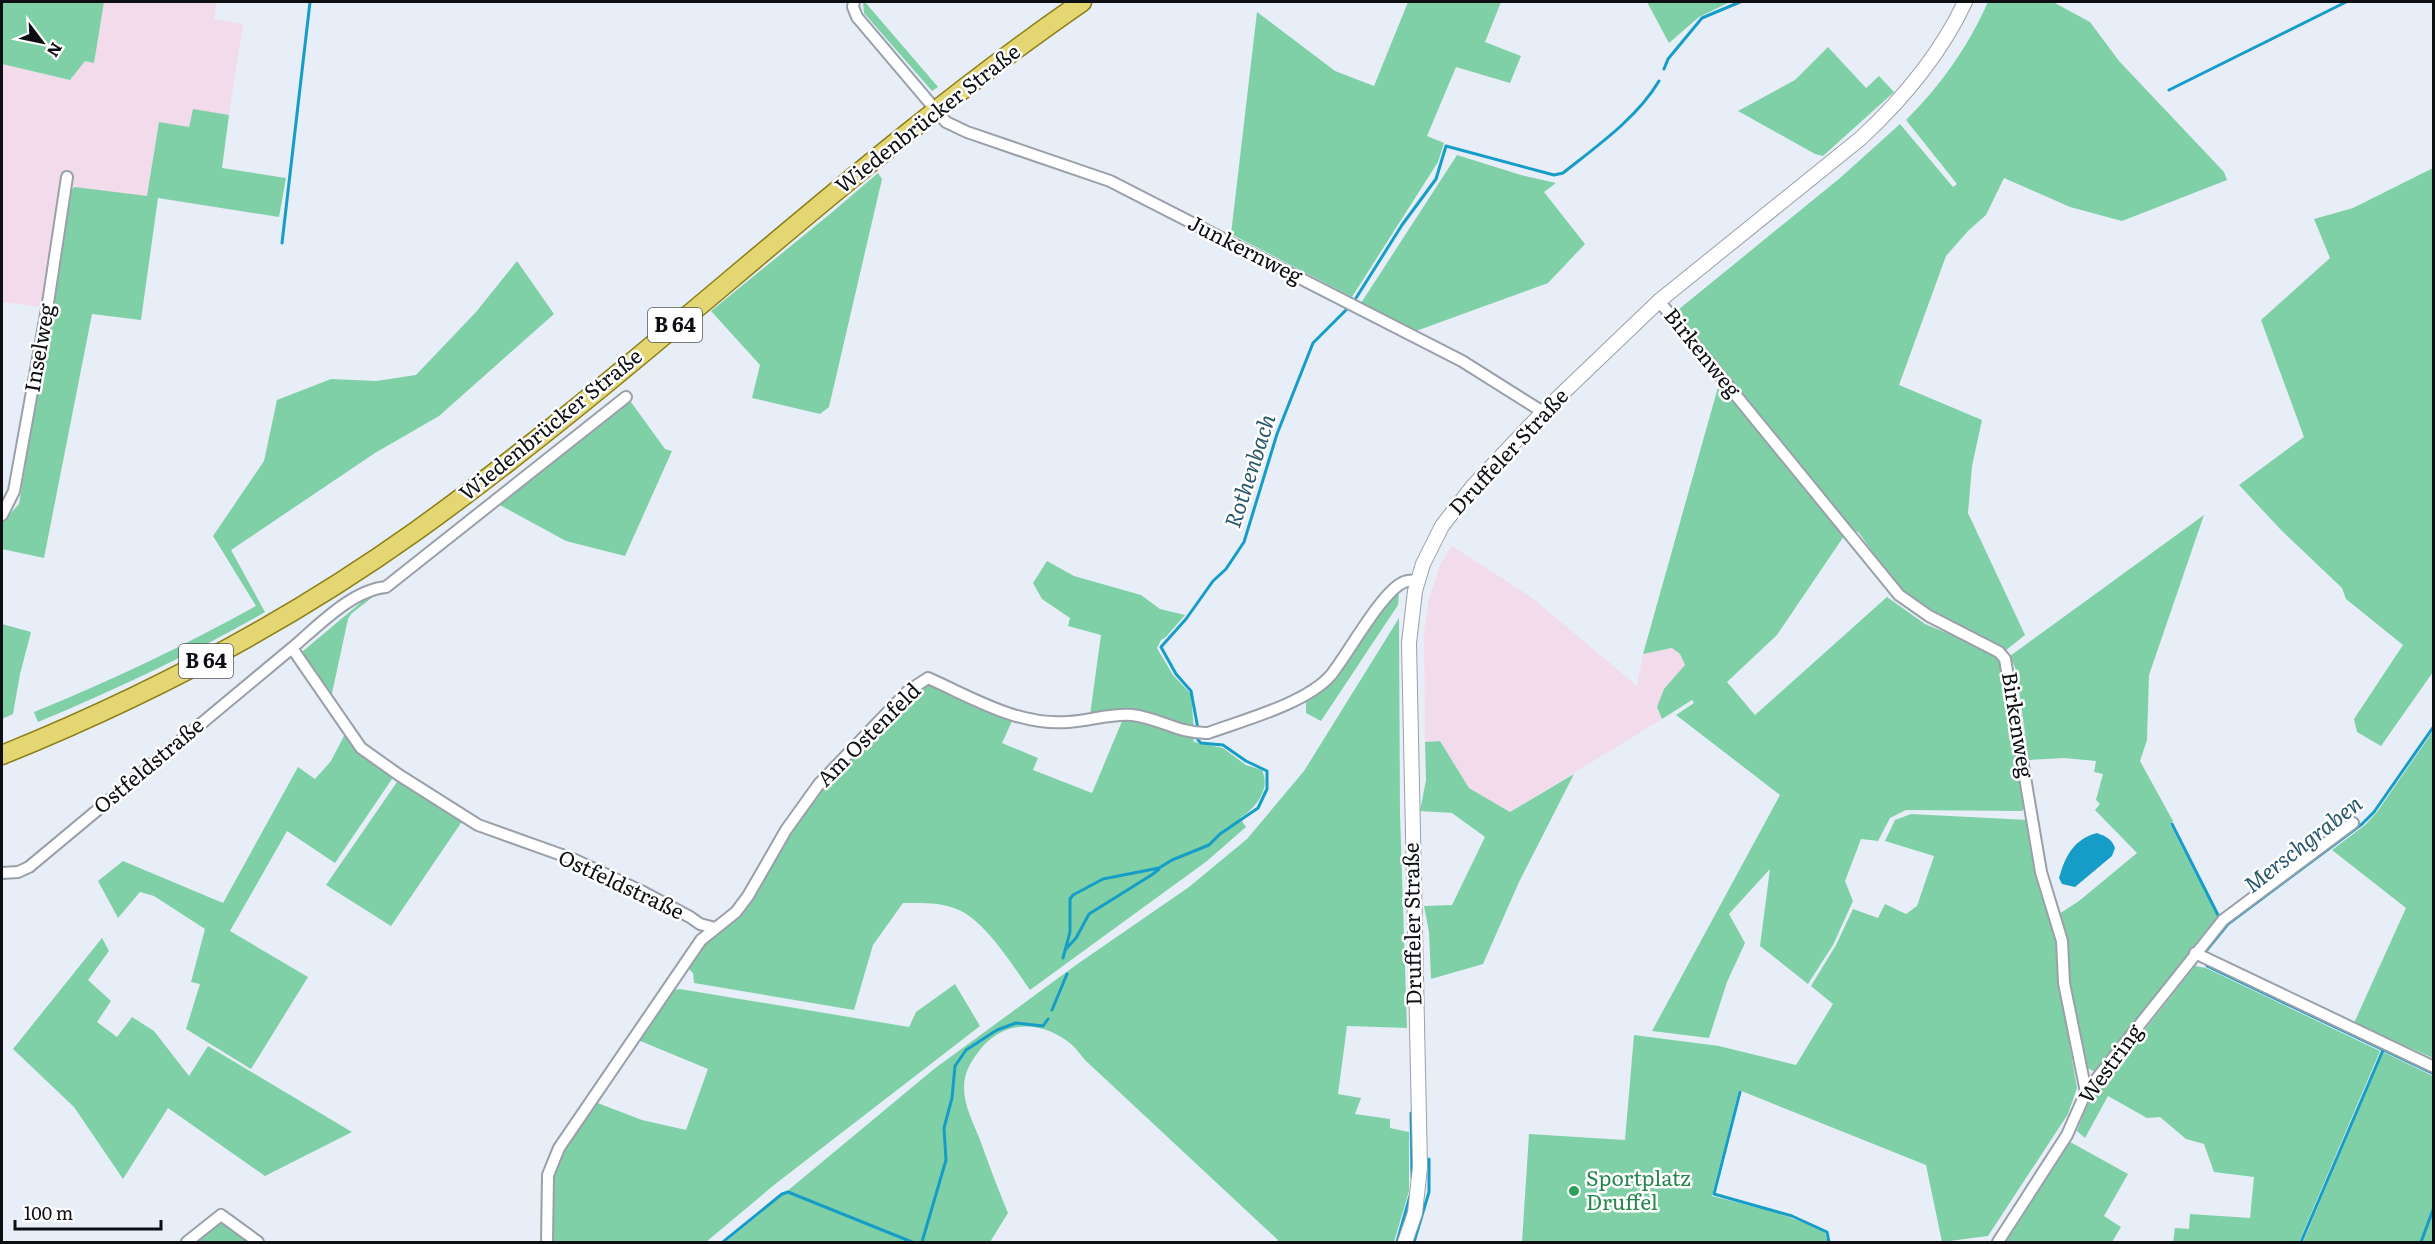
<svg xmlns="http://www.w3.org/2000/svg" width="2435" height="1244" viewBox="0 0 2435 1244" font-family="Literata,serif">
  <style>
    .industrial { fill: #f2dceb }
    .green { fill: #80d0a7 }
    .water { fill: #169dc7 }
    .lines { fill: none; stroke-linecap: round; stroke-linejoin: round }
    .stream { stroke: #169dc7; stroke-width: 3 }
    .minor-casing { stroke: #9aa0a9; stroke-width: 14 }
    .tertiary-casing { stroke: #9aa0a9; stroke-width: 16 }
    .primary-casing { stroke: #8c7e14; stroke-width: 21 }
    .minor { stroke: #fff; stroke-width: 10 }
    .tertiary { stroke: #fff; stroke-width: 14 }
    .primary { stroke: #e3d673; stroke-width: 18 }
    .leisure-dot { fill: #2e9e5b; stroke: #fff; stroke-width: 2 }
    .labels { text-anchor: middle; stroke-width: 5; stroke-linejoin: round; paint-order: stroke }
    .shield { fill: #fff; stroke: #56575a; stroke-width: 1.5 }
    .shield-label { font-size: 20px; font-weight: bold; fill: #0d0f13 }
    .street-label { font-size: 21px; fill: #0d0f13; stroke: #fff }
    .leisure-label { font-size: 21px; fill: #27864d; stroke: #fff; text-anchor: start }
    .water-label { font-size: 22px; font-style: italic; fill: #28586a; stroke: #fff }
  </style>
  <rect width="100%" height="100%" fill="#e7eef8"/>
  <!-- industrial -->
  <path class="industrial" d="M104 2H217L214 19 243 24 229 115 193 110 189 127 147 197 75 187 70 190 60 188 42 307 2 302V64L70 80 85 60 94 63Z
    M1452 546 1531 597 1637 686 1643 654 1672 648 1680 654 1685 665 1657 707 1662 719 1510 812 1469 788 1440 741 1425 742 1424 631 1429 599 1440 565Z"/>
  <!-- green -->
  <path class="green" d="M2 2H104L94 63 85 61 70 80 2 64Z
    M863 2H865L938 87 932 91 864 13Z
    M1408 2H1501L1485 42 1521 56 1510 83 1456 67 1427 136 1444 143 1438 162 1352 297 1231 234 1257 12 1335 71 1374 86Z
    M1647 2H1730L1699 17 1669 43Z
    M1988 2H2053L2090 22 2119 61 2224 172 2227 180 2122 221 2070 207 2004 178 1986 215 1968 231 1946 256 1899 385 1982 420 1972 466 1968 513 2025 635 2005 651 1932 613 1902 593 1859 533 1849 527 1673 314 1840 178 1900 124 1953 187 1957 184 1906 120C1941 85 1968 47 1988 2Z
    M1828 47 1866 88 1879 76 1894 92 1823 156 1815 154 1738 111 1795 80Z
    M193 109 229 115 222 168 286 178 279 217 158 198 141 320 92 314 44 558 2 549V523L19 504 70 190 75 187 147 196 159 122 189 127Z
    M1457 155 1521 175 1556 183 1544 192 1585 244 1548 283 1416 331 1361 303Z
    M2433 168V672L2381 746 2357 732 2354 719 2403 645 2346 599 2342 588 2281 530 2239 485 2304 437 2261 320 2330 258 2314 219 2353 208Z
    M878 173 882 179 829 407 820 414 752 398 760 365 711 311 830 214Z
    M517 261 554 314 439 416 375 453 231 550 265 612C192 654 116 689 38 722L34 712C110 681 184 646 256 606L213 536 264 461 277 400 331 379 376 381 416 375 476 312Z
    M1720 380 1844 536 1777 635 1727 682 1755 715 1887 597 1925 624 1995 653 2001 659 2025 806 2022 811 1906 810 1890 818 1878 841 1861 839 1845 881 1853 901 1833 945 1808 984 1760 946 1770 869 1729 914 1745 943 1727 982 1709 1038 1652 1031 1780 795 1676 715 1694 703 1692 700 1662 719 1657 707 1664 689 1685 665 1680 654 1672 648 1643 654Z
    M628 398 665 449 672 451 625 556 566 541 498 504Z
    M2204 515 2149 675 2147 740 2140 761 2173 821 2170 824 2219 919 2095 1072 2086 1067 2068 982 2059 914 2079 901 2137 853 2095 810 2100 804 2096 800 2103 774 2094 772 2096 761 2064 758 2029 760 2016 670 2010 656Z
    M1047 561 1074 576 1141 595 1160 609 1185 615 1166 637 1161 640 1157 648 1173 675 1191 694 1194 730 1152 716 1090 715 1101 635 1068 626 1070 618 1042 599 1033 583Z
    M1397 591 1399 593 1398 605 1321 721 1306 713V699Z
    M371 594 374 596 351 614 348 619 331 698 302 655 303 651Z
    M1399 618 1400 813 1407 1028 1347 1026 1338 1094 1361 1098 1355 1114 1390 1119V1128L1409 1132V1191L1394 1242H1277L1278 1240 1086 1061C1081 1056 1077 1049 1071 1044 1042 1020 1003 1019 979 1051 970 1063 964 1073 964 1088 964 1106 974 1124 980 1140 989 1165 998 1189 1008 1213L990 1242H726L934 1069 1076 965 1189 887 1247 839 1304 771Z
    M2 624 31 632 20 674 13 714 2 719Z
    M929 684 1013 719 1002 743 1038 758 1033 770 1092 793 1123 719H1134L1193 738 1194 742 1223 748 1246 765 1262 770C1271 789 1256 808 1240 818L1246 827 1207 861 1030 990C1013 966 986 922 959 910 942 902 921 903 903 903L873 945 854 1010 694 983 693 973 688 968 705 944 744 913 791 832 832 777 910 694Z
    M2433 731V1058L2354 1023 2406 908 2332 850 2365 825 2377 812Z
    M345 734 392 773V779L335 863 287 831 230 931 308 977 251 1069 186 1029 200 984 191 982 205 929 154 896 140 892 118 918 98 881 123 861 223 903 298 767 315 779 331 761Z
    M1440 741 1469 788 1510 812 1574 774 1519 882 1483 964 1431 979 1429 932 1424 906 1452 905 1485 837 1452 813 1420 811 1426 780 1425 742Z
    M402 780 463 820 391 926 326 885 397 782Z
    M1911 814 2028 820 2058 944 2059 983 2077 1088 2068 1114 1988 1236 1942 1242 1926 1165 1739 1090 1712 1196C1750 1206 1789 1214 1825 1232L1828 1242H1522L1529 1134 1625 1140 1634 1035 1719 1046 1796 1065 1833 1004 1811 986 1836 945 1853 909 1878 918 1885 904 1906 914 1917 906 1934 856 1885 841 1895 820Z
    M102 938 109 951 88 980 111 1001 97 1022 117 1037 132 1017 154 1031 189 1076 208 1046 352 1132 265 1176 168 1108 123 1179 74 1107 13 1049Z
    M2195 966 2206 968 2380 1051 2299 1242H2173L2175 1228 2189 1229 2190 1214 2250 1218 2254 1177 2214 1172 2204 1144 2186 1139 2160 1117 2147 1118 2108 1096 2085 1138 2077 1131 2088 1102Z
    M955 984 980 1026 774 1185 706 1242H552L553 1172 562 1151 595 1102 642 1120 686 1130 708 1069 638 1040 672 990 680 989 909 1027 916 1012Z
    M2383 1052 2433 1076V1242H2303Z
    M2066 1142 2072 1143 2128 1174 2104 1216 2121 1227 2112 1242H2003Z
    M217 1223 228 1225 251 1242H194Z"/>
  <!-- water -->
  <path class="water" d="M2097 833C2105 836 2112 839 2115 848L2112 856 2075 887 2062 884 2059 878C2065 856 2074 839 2097 833Z"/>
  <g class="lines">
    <!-- stream -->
    <path class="stream" d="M1664 69 1668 59 1702 18 1740 2
      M2169 90 2346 2
      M282 243 310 2
      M1356 298 1402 225 1436 179 1446 146 1554 175 1563 173C1597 146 1637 118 1659 81
      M1198 729 1191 691 1176 674 1161 647 1186 619 1213 581 1226 569 1244 542 1277 434 1313 343 1346 310
      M2172 824 2219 917
      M1066 949 1076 938 1089 914 1153 874 1159 869
      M2206 951 2228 924 2362 824 2374 812 2434 726
      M1063 958 1070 932V899L1073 895 1103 879 1159 868 1172 860 1209 845 1220 834 1258 808 1267 789V771L1246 761 1223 745 1201 743 1198 740
      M2207 964V966L2434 1074
      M1052 1010 1067 974
      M1740 1092 1714 1194 1792 1216 1827 1232 1829 1242
      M1411 1113 1412 1177
      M723 1242 782 1194 788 1192 912 1242
      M922 1242 946 1160 944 1128 952 1098 955 1066 966 1050 997 1030 1016 1023 1043 1026 1048 1019
      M1397 1242 1410 1196
      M1414 1242 1429 1192V1159
      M2301 1242 2383 1050
      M2421 1242 2434 1207"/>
    <!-- minor casing -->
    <g class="minor-casing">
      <path id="minor" d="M854 2 853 7 857 17 946 122 967 132 1110 181 1462 361 1543 412
        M1659 301 1899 595 1929 616 1999 652 2005 659 2041 872 2062 941 2064 983 2086 1092
        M2 515 14 491 48 303 67 177
        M292 648C318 626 352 590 386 587L626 397
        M2 873 18 872 29 867 292 648 361 748 399 775 478 825 573 859 641 891 690 917 700 924 715 928
        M2195 953 2434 1067
        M187 1242 221 1215 258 1242
        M547 1242 548 1175 559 1148 701 940 736 912 748 896 786 830 819 784 908 691 928 678C973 698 1018 726 1068 722 1089 721 1111 713 1132 715 1159 718 1180 734 1208 733 1244 720 1307 703 1331 675 1348 654 1382 591 1404 582 1409 580 1413 580 1418 581
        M1998 1242 2067 1135 2086 1092 2223 920 2353 823"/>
    </g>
    <!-- tertiary casing -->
    <g class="tertiary-casing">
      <path id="tertiary" d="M1405 1242 1415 1213 1420 1167 1409 643 1415 591 1423 564 1442 526 1473 486 1543 412 1659 301 1861 138C1904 98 1940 55 1965 2"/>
    </g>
    <!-- primary casing -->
    <g class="primary-casing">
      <path id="primary" d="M2 755C148 696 287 623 416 531 646 366 849 163 1082 2"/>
    </g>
    <!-- minor -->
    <use href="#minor" class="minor"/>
    <!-- tertiary -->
    <use href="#tertiary" class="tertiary"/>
    <!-- primary -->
    <use href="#primary" class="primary"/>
  </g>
  <!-- markers -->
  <circle class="leisure-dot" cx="1574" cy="1191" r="6"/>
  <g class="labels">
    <!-- shield labels -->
    <g class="shield">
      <rect x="648" y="308" width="54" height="34" rx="4.5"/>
      <rect x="179" y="644" width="54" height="34" rx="4.5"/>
    </g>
    <g class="shield-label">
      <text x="675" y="332">B 64</text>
      <text x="206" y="668">B 64</text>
    </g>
    <!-- street labels -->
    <g class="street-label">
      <text transform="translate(928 119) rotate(-38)" y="7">Wiedenbrücker Straße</text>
      <text transform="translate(1245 250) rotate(27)" y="7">Junkernweg</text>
      <text transform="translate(40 348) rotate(-80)" y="7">Inselweg</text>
      <text transform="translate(1702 353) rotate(51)" y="7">Birkenweg</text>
      <text transform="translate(551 425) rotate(-39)" y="7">Wiedenbrücker Straße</text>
      <text transform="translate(1509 452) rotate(-47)" y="7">Druffeler Straße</text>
      <text transform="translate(2017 725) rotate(81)" y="7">Birkenweg</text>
      <text transform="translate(869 735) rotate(-45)" y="7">Am Ostenfeld</text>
      <text transform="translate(149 766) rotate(-40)" y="7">Ostfeldstraße</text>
      <text transform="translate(621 885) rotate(25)" y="7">Ostfeldstraße</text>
      <text transform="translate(1413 924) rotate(-91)" y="7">Druffeler Straße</text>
      <text transform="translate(2111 1064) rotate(-54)" y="7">Westring</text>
    </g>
    <!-- leisure labels -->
    <g class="leisure-label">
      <text x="1586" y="1186">Sportplatz<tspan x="1586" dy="24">Druffel</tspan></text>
    </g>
    <!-- water labels -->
    <g class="water-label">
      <text transform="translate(1250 471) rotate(-72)" y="8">Rothenbach</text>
      <text transform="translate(2303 844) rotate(-38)" y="8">Merschgraben</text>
    </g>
  </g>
  <!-- border -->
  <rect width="2435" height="1244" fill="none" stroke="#0d0f13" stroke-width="6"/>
  <!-- north arrow -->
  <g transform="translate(42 42) rotate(122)" stroke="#ffffff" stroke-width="4.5" paint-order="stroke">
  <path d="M0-4.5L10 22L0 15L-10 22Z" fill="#0d0f13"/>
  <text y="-9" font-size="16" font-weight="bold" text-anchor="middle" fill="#0d0f13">N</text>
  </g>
  <!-- scale -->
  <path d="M15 1220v9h146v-9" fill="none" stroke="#0d0f13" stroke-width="3"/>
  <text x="24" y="1220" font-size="18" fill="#0d0f13" stroke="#ffffff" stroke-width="4.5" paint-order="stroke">100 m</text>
</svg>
